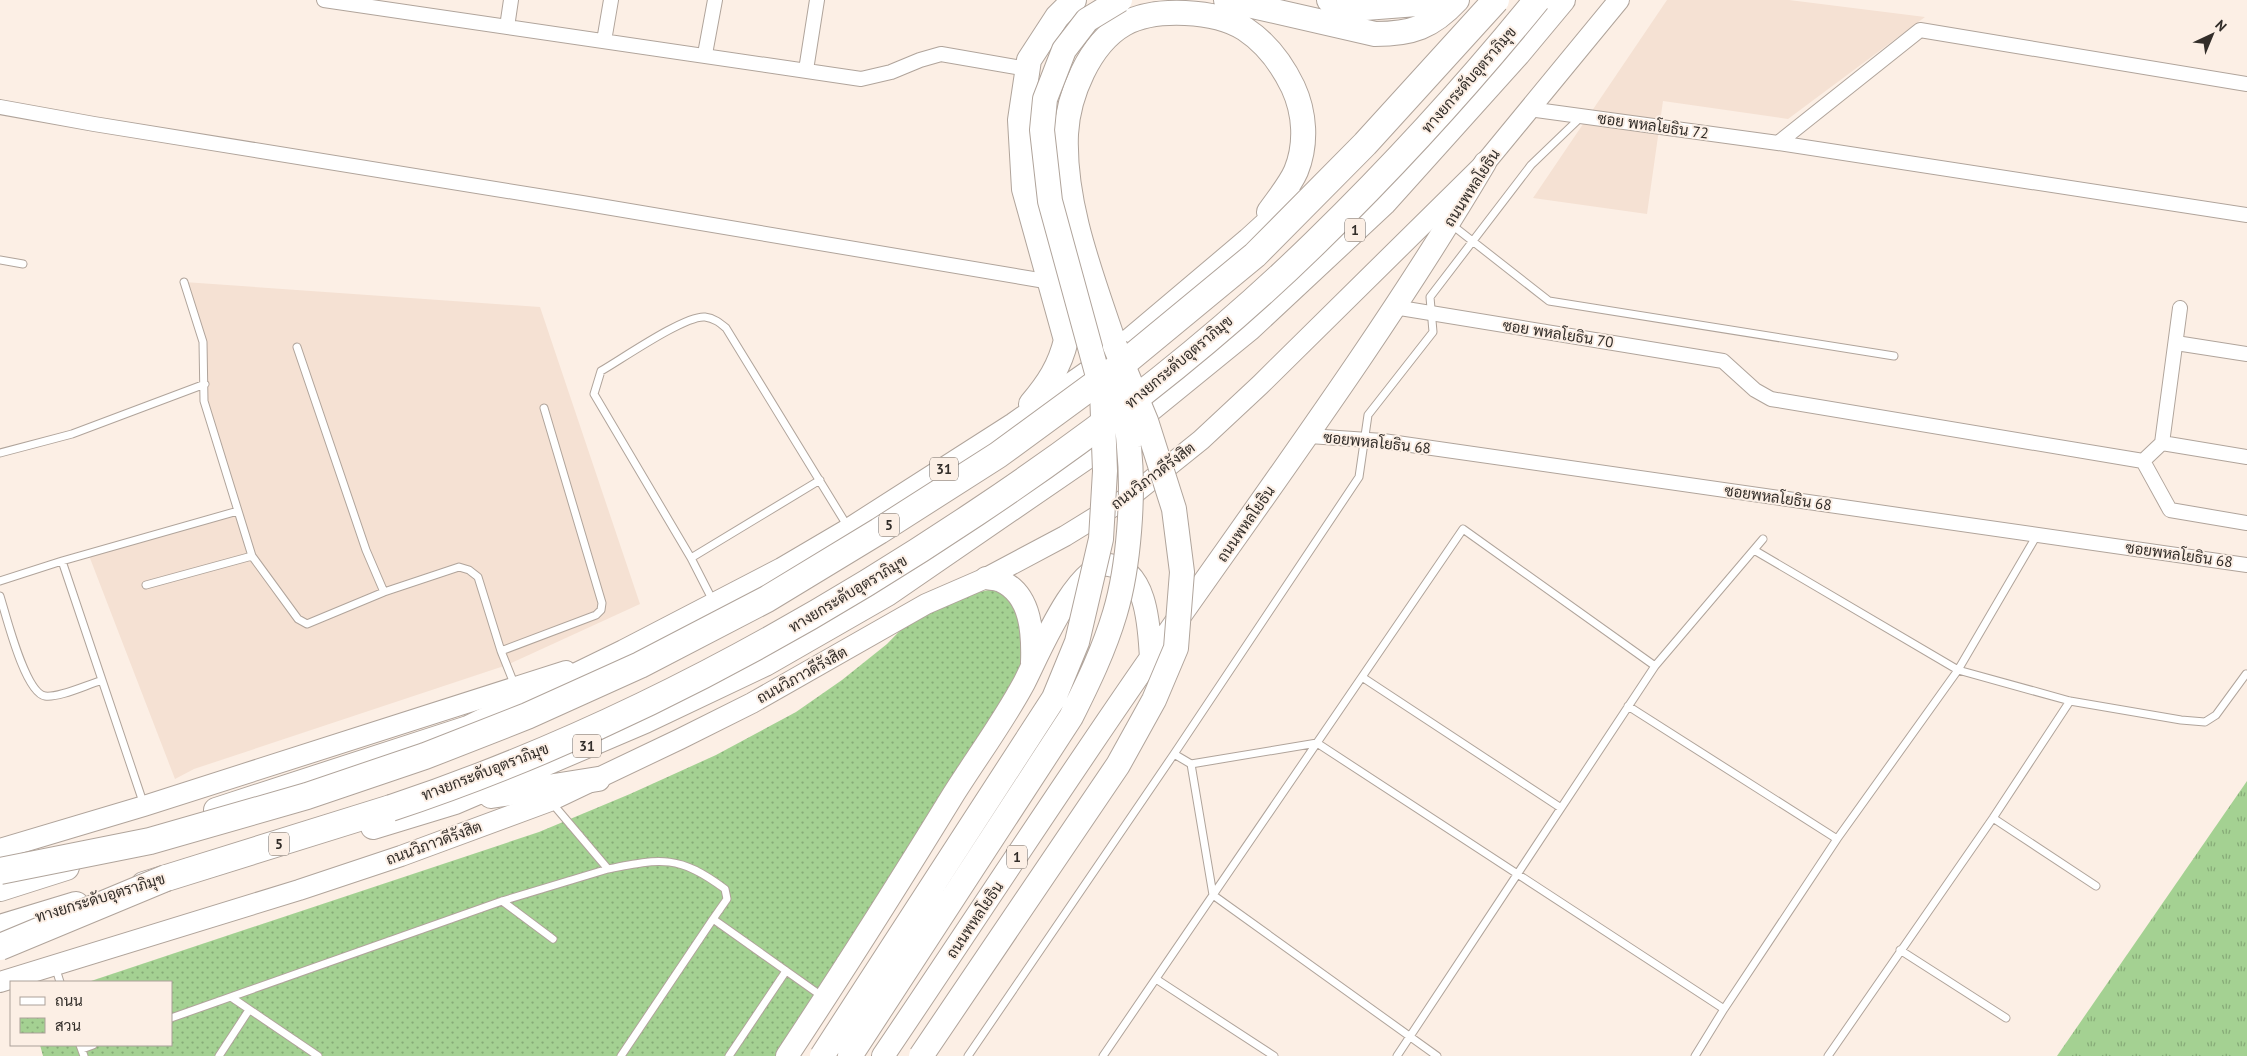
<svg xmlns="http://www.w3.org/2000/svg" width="2247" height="1056" viewBox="0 0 2247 1056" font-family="'PT Sans',Sarabun,sans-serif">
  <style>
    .built { fill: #f5e1d3 }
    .grass { fill: url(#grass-tufts) }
    .park { fill: url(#park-dots) }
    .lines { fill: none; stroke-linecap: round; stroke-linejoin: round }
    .service-casing { stroke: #b0a49b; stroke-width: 9 }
    .minor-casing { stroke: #b0a49b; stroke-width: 16 }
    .secondary-casing { stroke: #b0a49b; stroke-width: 22 }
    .primary-casing { stroke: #b0a49b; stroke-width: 24 }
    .trunk-casing { stroke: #b0a49b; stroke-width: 26 }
    .motorway-casing { stroke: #b0a49b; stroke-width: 28 }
    .service { stroke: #fff; stroke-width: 7 }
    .minor { stroke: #fff; stroke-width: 14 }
    .secondary { stroke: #fff; stroke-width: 20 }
    .primary { stroke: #fff; stroke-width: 22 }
    .trunk { stroke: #fff; stroke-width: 24 }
    .motorway { stroke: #fff; stroke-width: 26 }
    .trunk-bridge-casing { stroke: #b0a49b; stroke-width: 26; stroke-linecap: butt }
    .motorway-bridge-casing { stroke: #b0a49b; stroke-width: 28; stroke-linecap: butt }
    .trunk-bridge { stroke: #fff; stroke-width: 24 }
    .motorway-bridge { stroke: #fff; stroke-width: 26 }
    .labels { text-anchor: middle; stroke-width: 4; stroke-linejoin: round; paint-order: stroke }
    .shield { fill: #fcefe5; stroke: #6f6761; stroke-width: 1 }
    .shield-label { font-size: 14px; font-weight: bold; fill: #322d29 }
    .street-label { font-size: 15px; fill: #322d29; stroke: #fcefe5 }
  </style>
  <defs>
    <pattern id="grass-tufts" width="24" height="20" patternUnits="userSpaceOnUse" patternTransform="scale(1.25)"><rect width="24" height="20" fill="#a4d192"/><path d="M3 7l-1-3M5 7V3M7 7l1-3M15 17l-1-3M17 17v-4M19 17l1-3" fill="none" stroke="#86aa77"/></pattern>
    <pattern id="park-dots" width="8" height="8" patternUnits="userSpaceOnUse" patternTransform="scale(1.25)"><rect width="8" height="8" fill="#a4d192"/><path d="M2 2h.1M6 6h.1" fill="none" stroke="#86aa77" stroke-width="1.8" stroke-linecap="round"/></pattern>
  </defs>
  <rect width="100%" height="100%" fill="#fcefe5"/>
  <!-- built -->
  <path class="built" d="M1667 0H1789L1925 17 1788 119 1663 101 1647 214 1533 198Z
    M184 282 540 307 640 604 507 665 194 769 175 779 88 553 238 511 204 401 205 362Z"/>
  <!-- grass -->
  <path class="grass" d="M2247 781V1056H2057Z"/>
  <!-- park -->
  <path class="park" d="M1002 587 1032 626 1024 676 779 1056H43L40 1045H171V982H88L539 832 630 794 716 755 796 712 842 680 887 644 926 604Z"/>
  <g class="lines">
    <!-- service casing -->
    <g class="service-casing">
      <path id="service" d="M1452 225 1549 301 1894 356
        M0 260 23 264
        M184 282 203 342 204 401 252 556 298 619 307 624 384 592
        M297 347 366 550 384 592 459 567 469 570 478 577 501 651 515 686
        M0 453 72 434 205 384
        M1754 550 1958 670 2070 701 2181 720 2205 722 2216 715 2246 674
        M691 558 820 480
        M62 561 144 805
        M0 581 62 561 238 511
        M146 585 252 556
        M0 596C6 615 25 693 45 696 59 698 86 685 100 681
        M713 601 691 558 594 394 601 371C622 359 685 315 705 317 714 318 720 323 726 328L848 527
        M501 651 596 615 601 610 602 603 544 408
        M1362 677 1561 808
        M1628 706 1837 839
        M1174 754 1191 764 1213 895 1437 1056
        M1191 764 1317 743 1724 1009
        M552 803 608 869C662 858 679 855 725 889L727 899 713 919 823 997
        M1993 818 2096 886
        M502 901 553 939
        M1900 950 2006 1018
        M55 966 60 982
        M1156 979 1274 1056
        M231 997 318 1056
        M171 1018 502 901 608 869
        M80 1045 84 1056
        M82 1049 93 1045
        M219 1056 249 1010
        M621 1056 713 919
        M729 1056 786 971
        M968 1056 1174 754 1359 477 1368 415 1433 332 1430 297 1531 165 1581 117
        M1103 1056 1463 529 1655 666
        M1397 1056 1655 666 1763 539
        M1695 1056 1724 1009 1837 839 1958 670 2037 535
        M1828 1056 1993 818 2070 701"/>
    </g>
    <!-- minor casing -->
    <g class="minor-casing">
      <path id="minor" d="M324 0 861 79 891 72 920 60 941 54 1028 69
        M507 27 511 0
        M604 41 611 0
        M705 54 715 0
        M806 70 817 0
        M0 107 94 124 582 203 1051 282
        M1529 109 1778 143 2247 215
        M1778 143 1920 30 2247 84
        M1394 307 1723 361 1755 390 1771 399 2143 461
        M2176 343 2247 354
        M1309 436 1383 441 2247 565
        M2162 443 2180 308
        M2143 461 2170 510 2247 523
        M2143 461 2162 443 2247 457"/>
    </g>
    <!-- secondary casing -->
    <g class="secondary-casing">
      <path id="secondary" d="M0 849 144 806 566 671
        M0 982 299 890 401 856 550 801 680 739 752 703 926 604 986 578 1065 536 1135 493 1201 440 1260 385 1485 163 1619 0"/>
    </g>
    <!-- primary casing -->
    <g class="primary-casing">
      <path id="primary" d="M986 578C991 579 997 579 1001 581 1032 595 1033 635 1032 663
        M787 1056C844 970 899 883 953 795 977 757 1003 722 1024 683 1037 658 1077 561 1109 565 1148 570 1149 629 1151 658
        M883 1056C973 923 1060 788 1152 656 1265 494 1384 334 1485 163"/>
    </g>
    <!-- trunk casing -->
    <g class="trunk-casing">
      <path id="trunk" d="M1226 0 1375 34C1412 34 1432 27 1457 0
        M1329 0 1365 8 1417 4 1435 0
        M1115 346C1093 279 1063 206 1066 134 1068 96 1089 44 1124 24 1155 7 1216 10 1245 29 1266 43 1282 64 1293 87 1305 113 1307 144 1296 171 1290 185 1278 199 1269 212
        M1031 404C1048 384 1060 366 1066 340L1024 189 1020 120 1029 60 1057 17 1074 0
        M491 796 598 779
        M216 810 468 728 624 652 782 570 850 530 1014 425 1107 360 1249 240 1293 200
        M373 827 455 802 645 721 765 664 887 594 1120 434 1249 329 1384 203 1518 54 1563 0"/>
    </g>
    <!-- motorway casing -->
    <g class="motorway-casing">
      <path id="motorway" d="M144 885 391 808
        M0 888 66 867
        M0 928 76 905"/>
    </g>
    <!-- service -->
    <use href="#service" class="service"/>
    <!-- minor -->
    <use href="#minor" class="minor"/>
    <!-- secondary -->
    <use href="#secondary" class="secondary"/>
    <!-- primary -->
    <use href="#primary" class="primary"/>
    <!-- trunk -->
    <use href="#trunk" class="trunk"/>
    <!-- motorway -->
    <use href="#motorway" class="motorway"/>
    <!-- trunk-bridge casing -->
    <g class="trunk-bridge-casing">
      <path id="trunk-bridge" d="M822 1056 1054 698 1077 642 1101 539 1105 471 1102 391 1050 201 1042 130 1045 99 1064 50 1087 20 1120 0
        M850 1056 1071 717C1088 683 1104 650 1115 613 1129 566 1134 495 1129 447 1128 428 1124 409 1121 390
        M921 1056 1118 765 1154 700 1176 648 1182 572 1174 509 1146 421 1115 346"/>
    </g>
    <!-- motorway-bridge casing -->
    <g class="motorway-bridge-casing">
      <path id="motorway-bridge" d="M391 808C599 739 794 635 976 513 1096 433 1212 344 1316 242 1394 166 1468 85 1537 0
        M0 871 150 841 307 796 425 756 527 716 640 665 767 599 879 531 998 455 1129 359 1255 255 1365 144 1496 0
        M0 947 166 878"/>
    </g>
    <!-- trunk-bridge -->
    <use href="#trunk-bridge" class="trunk-bridge"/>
    <!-- motorway-bridge -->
    <use href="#motorway-bridge" class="motorway-bridge"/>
  </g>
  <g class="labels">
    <!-- shield labels -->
    <g class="shield">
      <rect x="1345" y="218.5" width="20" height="23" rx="4"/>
      <rect x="930" y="457.5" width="28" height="23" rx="4"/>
      <rect x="879" y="513.5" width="20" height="23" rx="4"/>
      <rect x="573" y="734.5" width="28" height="23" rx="4"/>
      <rect x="269" y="832.5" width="20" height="23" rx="4"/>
      <rect x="1007" y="845.5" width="20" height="23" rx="4"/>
    </g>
    <g class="shield-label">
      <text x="1355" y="235">1</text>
      <text x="944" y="474">31</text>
      <text x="889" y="530">5</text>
      <text x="587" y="751">31</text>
      <text x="279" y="849">5</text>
      <text x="1017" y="862">1</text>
    </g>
    <!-- street labels -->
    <g class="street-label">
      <text transform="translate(1469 80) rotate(-49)" y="5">ทางยกระดับอุตราภิมุข</text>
      <text transform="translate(1653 126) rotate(8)" y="5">ซอย พหลโยธิน 72</text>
      <text transform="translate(1472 188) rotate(-57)" y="5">ถนนพหลโยธิน</text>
      <text transform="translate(1558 334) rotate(9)" y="5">ซอย พหลโยธิน 70</text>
      <text transform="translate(1179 362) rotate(-40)" y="5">ทางยกระดับอุตราภิมุข</text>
      <text transform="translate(1377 443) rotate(6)" y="5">ซอยพหลโยธิน 68</text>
      <text transform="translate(1153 476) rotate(-37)" y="5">ถนนวิภาวดีรังสิต</text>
      <text transform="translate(1778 498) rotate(8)" y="5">ซอยพหลโยธิน 68</text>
      <text transform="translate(1246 524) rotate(-55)" y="5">ถนนพหลโยธิน</text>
      <text transform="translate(2179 555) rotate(8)" y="5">ซอยพหลโยธิน 68</text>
      <text transform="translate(848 594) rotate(-31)" y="5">ทางยกระดับอุตราภิมุข</text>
      <text transform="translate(802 675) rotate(-29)" y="5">ถนนวิภาวดีรังสิต</text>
      <text transform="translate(485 772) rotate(-21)" y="5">ทางยกระดับอุตราภิมุข</text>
      <text transform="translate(434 843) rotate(-20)" y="5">ถนนวิภาวดีรังสิต</text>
      <text transform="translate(100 898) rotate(-17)" y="5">ทางยกระดับอุตราภิมุข</text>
      <text transform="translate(975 920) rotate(-56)" y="5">ถนนพหลโยธิน</text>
    </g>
  </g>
  <!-- legend -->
  <rect x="10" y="981" width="162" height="65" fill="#fcefe5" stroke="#aba19a"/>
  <rect x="20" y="997" width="25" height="8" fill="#ffffff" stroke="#aba19a"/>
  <text x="55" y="1006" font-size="15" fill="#322d29">ถนน</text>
  <rect x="20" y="1018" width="25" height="15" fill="url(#park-dots)" stroke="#aba19a"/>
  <text x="55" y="1031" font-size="15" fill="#322d29">สวน</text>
  <!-- north arrow -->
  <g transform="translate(2212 35) rotate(44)" stroke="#fcefe5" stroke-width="4" paint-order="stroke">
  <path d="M0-4L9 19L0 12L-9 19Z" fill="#322d29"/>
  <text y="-8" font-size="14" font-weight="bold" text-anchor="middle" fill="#322d29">N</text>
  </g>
</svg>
